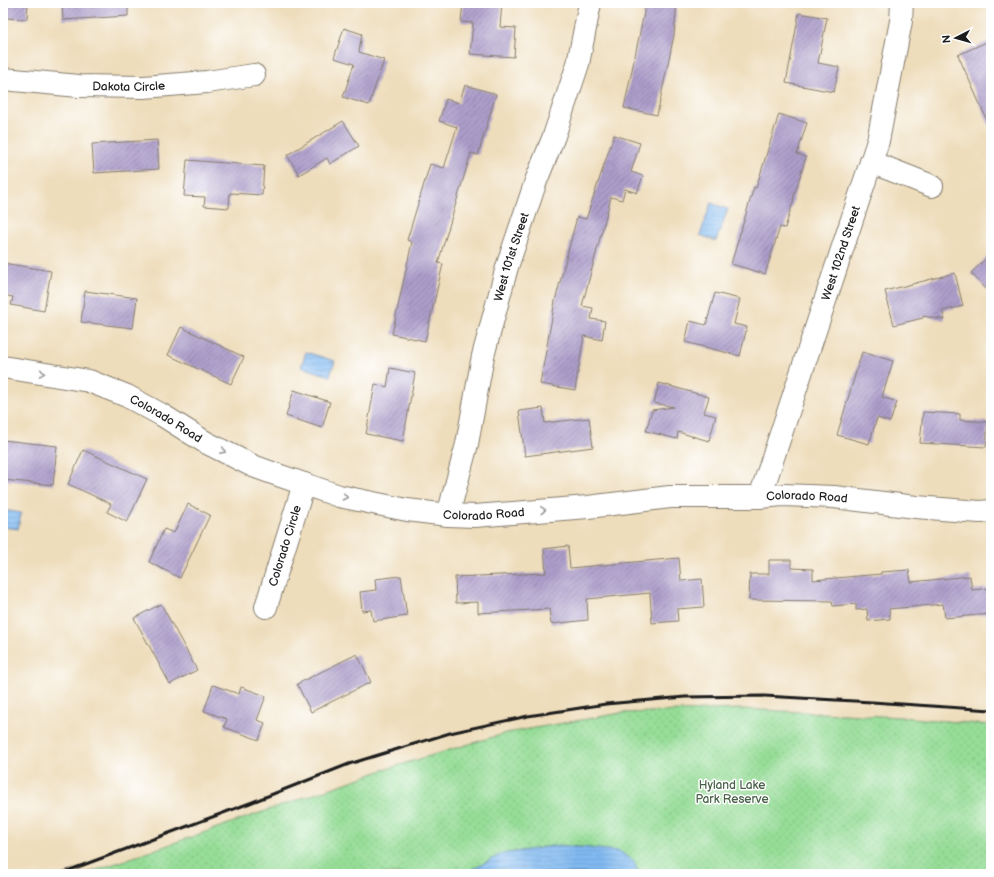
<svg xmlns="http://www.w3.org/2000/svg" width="994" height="877" viewBox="0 0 994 877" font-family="'Balsamiq Sans',sans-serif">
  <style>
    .park { fill: url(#park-dots); stroke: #597c5a }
    .water { fill: url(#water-rules); stroke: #4e6a86 }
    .building { fill: url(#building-hatch) }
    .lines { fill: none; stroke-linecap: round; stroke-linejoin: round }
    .minor-casing { stroke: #857c6c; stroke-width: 24 }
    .minor { stroke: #fff; stroke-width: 22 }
    .rail { stroke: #1c1c1c; stroke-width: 3 }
    .oneway { stroke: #999 }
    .labels { text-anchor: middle; stroke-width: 3; stroke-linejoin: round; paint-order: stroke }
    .street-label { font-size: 12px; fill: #1c1c1c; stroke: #fff }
    .park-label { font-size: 12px; fill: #476047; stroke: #fff }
  </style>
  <defs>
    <pattern id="park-dots" width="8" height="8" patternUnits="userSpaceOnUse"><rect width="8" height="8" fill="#96dd97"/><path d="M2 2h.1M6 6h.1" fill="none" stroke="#81bd82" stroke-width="1.8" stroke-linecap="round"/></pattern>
    <pattern id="water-rules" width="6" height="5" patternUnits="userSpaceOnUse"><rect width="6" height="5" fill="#80b9f1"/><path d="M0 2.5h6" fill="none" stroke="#6e9ece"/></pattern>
    <pattern id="building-hatch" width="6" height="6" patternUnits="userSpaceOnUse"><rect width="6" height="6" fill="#ac9dca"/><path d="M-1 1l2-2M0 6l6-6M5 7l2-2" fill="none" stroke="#8b7fa3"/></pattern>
  </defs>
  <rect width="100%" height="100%" fill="#fff"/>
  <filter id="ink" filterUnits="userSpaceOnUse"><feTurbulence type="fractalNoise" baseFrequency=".025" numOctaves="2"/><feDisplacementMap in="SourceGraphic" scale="8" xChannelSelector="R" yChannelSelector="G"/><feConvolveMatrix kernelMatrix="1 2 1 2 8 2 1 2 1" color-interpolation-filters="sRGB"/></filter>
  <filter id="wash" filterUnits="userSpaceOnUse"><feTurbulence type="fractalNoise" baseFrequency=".012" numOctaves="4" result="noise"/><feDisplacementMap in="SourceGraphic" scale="16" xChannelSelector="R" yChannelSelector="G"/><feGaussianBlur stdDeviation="0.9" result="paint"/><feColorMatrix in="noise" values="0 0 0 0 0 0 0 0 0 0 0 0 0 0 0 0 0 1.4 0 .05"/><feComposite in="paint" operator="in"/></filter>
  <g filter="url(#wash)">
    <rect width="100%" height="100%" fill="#edb"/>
    <!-- park -->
    <path class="park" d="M742 709 901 717 991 725V874H85L383 770 506 733 621 713Z"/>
    <!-- water -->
    <path class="water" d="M711 203 728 209 716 241 700 235Z
      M306 352 335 361 330 376 301 367Z
      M3 510 21 513 18 529 3 527Z
      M559 845 619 851 634 861 639 874H464L501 854Z"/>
    <g id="blocks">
      <!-- building -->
      <path class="building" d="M3 3H28L27 19 3 18Z
        M62 3H128V16L63 20Z
        M463 3 478 4V3H502L500 27 516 28 514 57 470 54 473 23 461 22Z
        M644 3H677L674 35 657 115 624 108 644 13Z
        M799 13 827 18 818 63 839 67 834 92 786 83Z
        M344 28 362 34 359 52 384 60 369 105 343 97 354 64 334 58Z
        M991 40V129L958 55Z
        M465 85 496 94 478 155 471 153 438 263 443 264 425 341 392 334 412 242 407 240 430 164 444 168 457 127 439 121 446 99 459 103Z
        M779 114 807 123 797 154 806 157 793 199H794L785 228 780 227 765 274 731 264 754 187 756 188Z
        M343 121 359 146 330 164 327 158 299 175 287 155Z
        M614 135 640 143 631 172 643 176 637 193 625 189 622 200 611 197 582 306 593 308 591 319 605 321 602 340 584 336 575 390 540 384 555 301 577 217 586 219Z
        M157 140 159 169 94 173 92 144Z
        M187 160 264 166 262 195 230 193 229 208 204 206 205 197 184 196Z
        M991 253V294L971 273Z
        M3 263 51 271 44 311 11 305 13 297 3 295Z
        M955 273 963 306 942 311 945 320 923 316V318L894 325 885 291Z
        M85 291 137 298 133 328 81 322Z
        M715 293 740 299 734 324 747 327 740 356 685 342 690 321 706 325Z
        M181 327 244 357 231 384 168 355Z
        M862 352 893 361 882 397 897 402 890 422 877 418 869 444 837 435Z
        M390 368 415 373 403 441 366 434 375 384 387 387Z
        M659 383 709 397 704 413 716 416 709 441 678 432 677 439 646 431 652 410 674 407 654 403Z
        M294 390 330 402 322 428 286 416Z
        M543 408 545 423 589 418 593 447 525 456 519 411Z
        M923 412 960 414V420L988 422 986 447 920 443Z
        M3 440 57 446 53 485 3 480Z
        M83 450 147 479 127 522 107 512 111 504 68 484Z
        M188 504 210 515 180 578 149 562 164 529 174 533Z
        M568 546 570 568 679 558 681 581 702 579 704 607 677 609 678 621 652 623 650 593 587 599 588 620 551 624 549 609 478 613V602L456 603 455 577 546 573 544 549Z
        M769 560H791V568L813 569V580L881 574V572L909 570 911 582 970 576 972 590 991 588V614L945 618 943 604 889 609 890 619 868 621 867 609 856 610V604L833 606 832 601 749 600 750 574H769Z
        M401 576 407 616 373 621 371 610 362 611 360 592 376 590 375 579Z
        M161 604 197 670 170 684 134 618Z
        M357 654 371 682 311 712 297 684Z
        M213 685 239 694 241 687 266 696 257 720 265 723 259 740 224 727 227 719 204 711Z"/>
    </g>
  </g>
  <g filter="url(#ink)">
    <use href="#blocks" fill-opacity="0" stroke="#857c6c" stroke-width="1"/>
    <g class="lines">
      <!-- minor casing -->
      <g class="minor-casing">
        <g id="minor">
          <path id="s1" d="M3 79 79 86 144 87 207 82 254 75"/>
          <path d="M871 162 932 186"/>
          <path id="s2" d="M3 367 89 381 127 396 162 415 205 442 253 466 275 474 339 496 407 510 448 515 475 516 588 507 670 497H760L783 495 834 497 916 507 980 512 991 511"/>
          <path id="s3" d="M760 497 878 141 901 21 902 3"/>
          <path id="s4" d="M448 515 467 444 483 356 507 267 536 181 554 136 578 64 590 3"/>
          <path id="s5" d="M266 607 304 484"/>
        </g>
      </g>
      <!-- minor -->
      <use href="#minor" class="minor"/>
      <!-- rail -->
      <path class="rail" d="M59 874 250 803 349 764 450 733 528 716 606 704 685 697 764 696 872 702 991 710"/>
    </g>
    <!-- one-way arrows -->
    <defs><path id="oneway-chevron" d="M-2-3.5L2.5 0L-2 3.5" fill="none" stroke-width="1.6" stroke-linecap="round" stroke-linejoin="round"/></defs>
    <g class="oneway">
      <use href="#oneway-chevron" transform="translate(42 373) rotate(9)"/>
      <use href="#oneway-chevron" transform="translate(223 451) rotate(26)"/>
      <use href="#oneway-chevron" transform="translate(345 497) rotate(12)"/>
      <use href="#oneway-chevron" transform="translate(543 510) rotate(-4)"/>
    </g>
  </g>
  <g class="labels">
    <!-- street labels -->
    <g class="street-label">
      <text dy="4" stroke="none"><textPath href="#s1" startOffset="126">Dakota Circle</textPath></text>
      <text dy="4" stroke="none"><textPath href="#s3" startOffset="257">West 102nd Street</textPath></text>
      <text dy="4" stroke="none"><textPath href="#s4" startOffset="266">West 101st Street</textPath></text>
      <text dy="4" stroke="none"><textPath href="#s2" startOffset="173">Colorado Road</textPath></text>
      <text dy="4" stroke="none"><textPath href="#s2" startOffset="834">Colorado Road</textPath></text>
      <text dy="4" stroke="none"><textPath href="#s2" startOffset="510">Colorado Road</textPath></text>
      <text dy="4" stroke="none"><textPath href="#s5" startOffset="64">Colorado Circle</textPath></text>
    </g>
    <!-- park labels -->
    <g class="park-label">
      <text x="732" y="789">Hyland Lake<tspan x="732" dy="14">Park Reserve</tspan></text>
    </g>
  </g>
  <!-- margin -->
  <rect width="994" height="877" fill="none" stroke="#fff" stroke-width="16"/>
  <!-- north arrow -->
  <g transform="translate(956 38) rotate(264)" stroke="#ffffff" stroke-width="3" paint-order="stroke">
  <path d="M0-3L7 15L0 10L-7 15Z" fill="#1c1c1c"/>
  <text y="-6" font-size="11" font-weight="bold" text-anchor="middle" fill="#1c1c1c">N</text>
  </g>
</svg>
